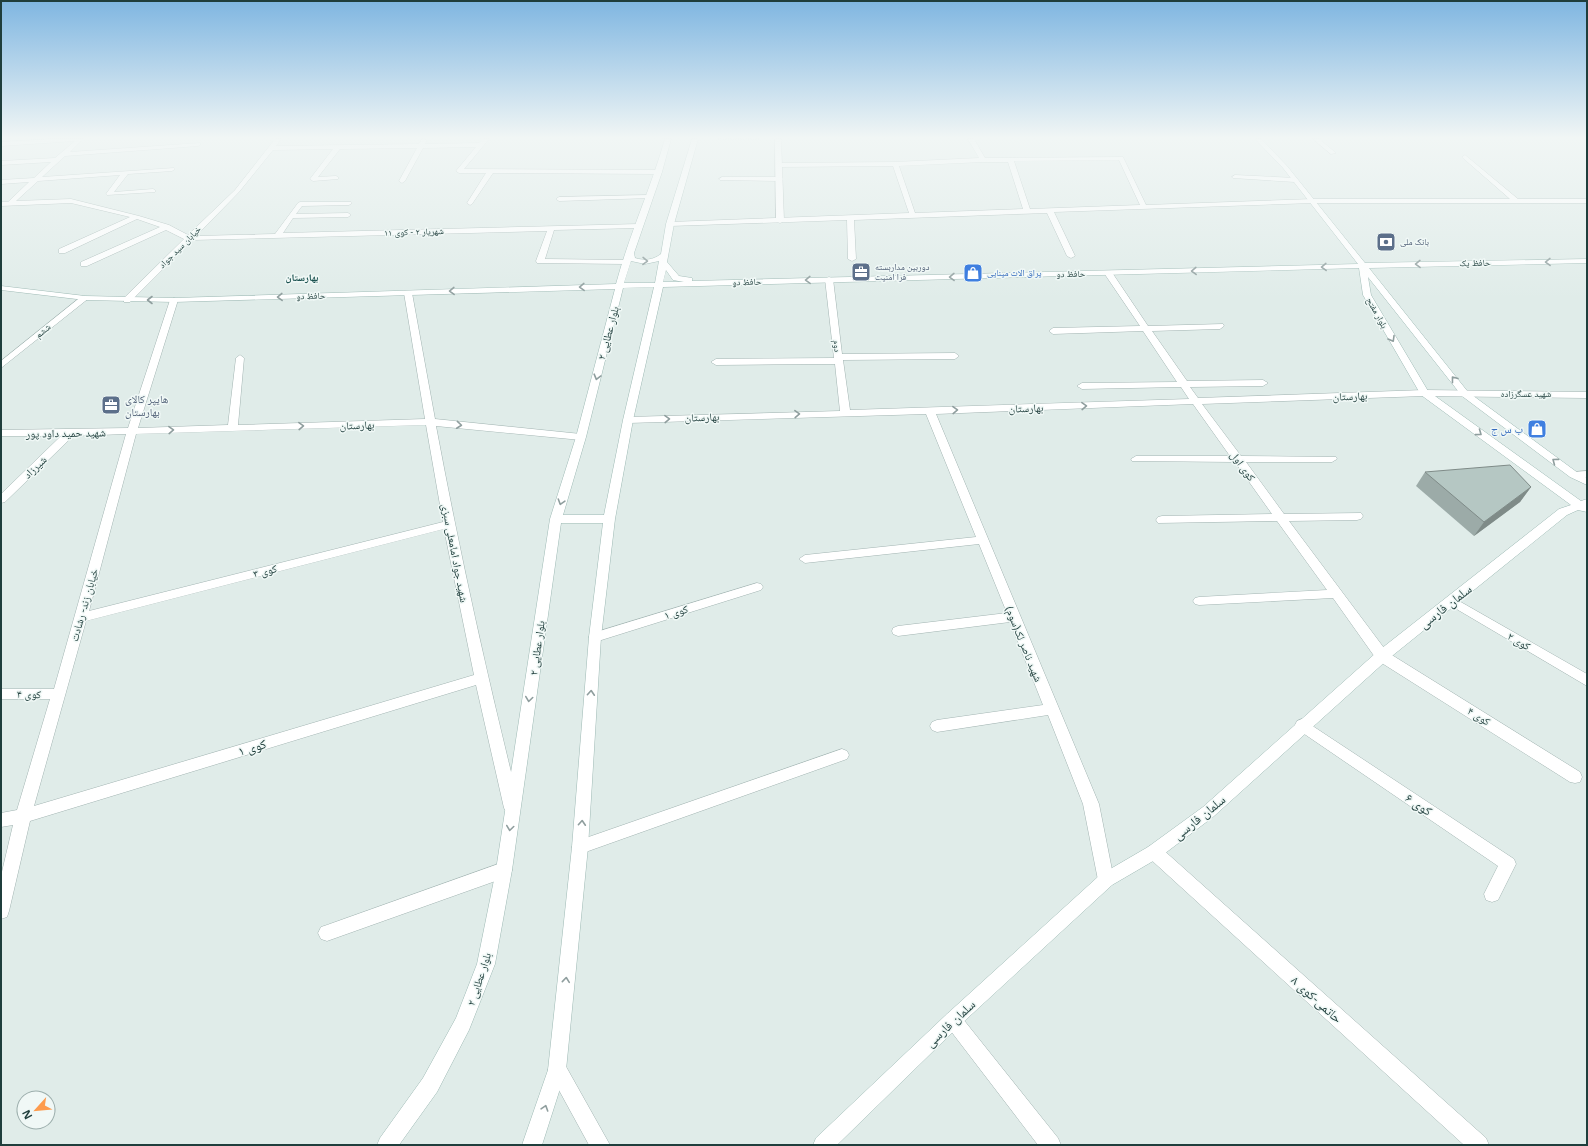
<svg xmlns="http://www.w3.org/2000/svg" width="1588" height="1146" viewBox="0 0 1588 1146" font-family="'Open Sans','Noto Naskh Arabic',sans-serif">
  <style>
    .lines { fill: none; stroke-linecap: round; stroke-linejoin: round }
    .lane-casing { stroke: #a2b4b2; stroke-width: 1 }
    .street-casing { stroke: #a2b4b2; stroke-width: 1 }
    .secondary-casing { stroke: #9db9b4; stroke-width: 1 }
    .path { stroke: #7eb2ac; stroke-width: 1.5; stroke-dasharray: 1 1.5; stroke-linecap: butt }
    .lane { fill: #fff; fill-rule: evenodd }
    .street { fill: #fff; fill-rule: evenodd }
    .secondary { fill: #fff; fill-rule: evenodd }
    .wall { fill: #9caba8 }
    .shaded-wall { fill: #7f8b88 }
    .building { fill: #b5c7c3; stroke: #7f8b88 }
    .oneway { stroke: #8f9e9e }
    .labels { text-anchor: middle; stroke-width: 3; stroke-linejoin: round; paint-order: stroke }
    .far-street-label { font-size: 9px; fill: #1f3e3c; stroke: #f0f8f6 }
    .far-service-label { font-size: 9px; fill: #4e5e75; stroke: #f0f8f6; text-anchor: start }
    .far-shop-label { font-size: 9px; fill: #366cbe; stroke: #f0f8f6; text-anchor: start }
    .far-neighbourhood-label { font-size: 10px; font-weight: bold; fill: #1a514f; stroke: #f0f8f6 }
    .street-label { font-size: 11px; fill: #1f3e3c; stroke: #f0f8f6 }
    .service-label { font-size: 11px; fill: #4e5e75; stroke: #f0f8f6; text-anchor: start }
    .shop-label { font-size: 11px; fill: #366cbe; stroke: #f0f8f6; text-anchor: end }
    .near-street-label { font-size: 13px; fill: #1f3e3c; stroke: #f0f8f6 }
  </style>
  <rect width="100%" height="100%" fill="#e0ece9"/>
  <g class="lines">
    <!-- lane casing -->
    <g class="lane-casing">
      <path id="lane" d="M775 139H781L784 221 780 223 776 221Z"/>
    </g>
    <!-- street casing -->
    <g class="street-casing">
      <path id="street" d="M54 139H83L70 152 200 143V145L198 146 65 156 42 177 174 168 175 169 172 171 128 174 114 192 153 189 155 190V192L107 195 106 194 120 175 38 181 16 201 71 199 139 216 169 225 188 235 235 190 275 139H281L276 146 419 144 422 139 427 140 425 144 479 143 483 139H489L464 169 659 170 662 172 659 174 493 173 472 204 470 205 467 203 486 173H459L456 171 476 147 423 148 405 181 402 183 399 181 417 148 340 149 318 177 336 176 338 177V179L313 181 310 179 333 149 273 150 239 192 196 236 275 234 298 203 300 202H351L352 203 349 205 302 206 296 214 348 213 351 215 348 217 293 218 283 233 639 224 643 226 639 228 554 230 545 259 629 260V264H626L537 263 536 261 547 231 192 240 130 302H124V298L184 239 166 230 87 266H81V262L160 227 137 219 65 253H59V249L130 217 71 203 1 206V202H8L29 182 1 184V180L34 178 51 162 1 165V161L55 158 75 141 1 146V142Z
        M968 139H974L985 158 1123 157 1146 205 1313 199H1510L1463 158 1462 157 1465 155 1518 199H1587V203H1313L1054 212 1075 256 1071 258 1067 256 1047 213 854 220 856 259 852 261 848 259 847 220 670 226 666 224 670 222 909 213 893 166 779 167 776 165 779 163 895 162 979 158ZM1119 160 1140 205 1030 209 1014 161ZM983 162H1008L1023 209 915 213 899 166Z
        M1313 139H1319L1336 153 1331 154Z
        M1235 175 1295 178 1298 180 1295 182 1233 178 1232 177Z
        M722 177H780L783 179 780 181 720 180 719 179Z
        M649 195 651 196V198L559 201 556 199 559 197Z
        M1105 271H1111L1148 326 1223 324 1224 326 1220 329 1152 331 1187 381 1263 380 1268 383 1263 386 1190 387 1198 398 1424 390 1587 392V398L1424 396 1202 404 1241 456 1336 457 1337 459 1332 462H1246L1284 514 1361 513 1363 516 1361 519 1357 520 1289 521 1387 652 1580 772 1582 777 1580 782 1575 783 1570 782 1377 660 1333 598 1199 605 1195 604 1193 601 1195 598 1199 597 1327 590 1277 521 1158 523 1156 520 1158 517 1162 516 1272 514 1235 462 1132 461 1131 459 1136 456H1230L1193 404 936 414 1099 804 1114 880 1112 885 1106 888 1100 885 1098 880 1083 804 1048 715 937 732 932 730 930 726 932 722 937 720 1043 705 1010 622 898 636 893 634 892 631 893 628 898 626 1007 613 979 544 805 563 799 559 805 555 976 537 926 414 628 423 623 420 628 417 840 411 835 364 716 365 711 362 716 359 834 358 825 279 829 277 833 279 842 354 955 353 959 356 955 359 843 360 850 410 1189 399 1181 387 1082 389 1077 386 1082 383 1177 382 1143 331 1053 334 1049 331 1053 328 1140 326 1104 273Z
        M405 291 412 293 435 419 581 434 586 437 581 440 436 426C460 554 488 681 520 808L517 813 512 815 507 813 504 808 476 685 30 821 9 911 7 917 1 919V876L13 825 1 827V813L17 810 50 699H1V689H54L126 434 73 436 5 502 1 503V494L61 436H1V430L128 428 170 300 174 298 178 300 138 428 228 425 236 358 240 355 244 358 238 425 425 419 404 293ZM426 425 443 522 89 611 136 434ZM444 529 474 675 34 806 86 621Z
        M82 296 89 298 1 368V361Z
        M1587 471V477L1574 478 1569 475 1574 472Z
        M757 583 761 584 763 587 761 590 595 642 590 640 589 637 590 634Z
        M1452 597 1587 674V686L1448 604 1446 601 1448 598Z
        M1302 719 1514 859 1516 864 1498 900 1492 902 1486 900 1484 894 1498 866 1297 729 1295 725 1297 721Z
        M842 749 847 751 849 755 847 759 580 854 574 852 572 847 574 842 580 840Z
        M1154 845 1160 847 1486 1138 1489 1145H1464L1148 857 1146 852 1148 847Z
        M504 862 510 865 512 870 510 875 504 878 327 941 321 939 318 933 321 927 327 925Z
        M953 1011 959 1014 1058 1138 1061 1145H1038L947 1026 944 1020 947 1014Z
        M557 1061 564 1063 610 1145H589L548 1070 550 1063Z"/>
    </g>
    <!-- secondary casing -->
    <g class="secondary-casing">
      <path id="secondary" d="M665 139H671L662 172 634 253 635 258C645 261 653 260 661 254L666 224 692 139H698L674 224 667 262 679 276 692 278V281L1358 264 1283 168 1255 139H1261L1287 166 1365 263 1587 259V263L1369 268 1468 392 1578 473 1587 478V485L1570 477 1462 396 1368 277 1371 295 1428 391 1581 501 1587 499V512L1578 510 1567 515 1387 660 1213 817 1160 857 1112 885 959 1026 837 1145H813L816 1138 947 1014 1100 875 1148 847 1203 807 1377 652 1559 509 1571 505 1421 395 1363 295 1359 268 663 287 633 420 615 519 601 637 588 847 566 1070 542 1145H522L548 1070 572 847 589 637 603 523H561L512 870 495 964 469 1030 437 1092 399 1145H377L380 1138 423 1078 456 1018 477 964 496 870 550 519 576 437 615 289 174 302 85 300 1 290V286L85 296 174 298 616 284C629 235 651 188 665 139ZM631 261 645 264 659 261 655 283H624ZM666 270 673 280 684 282H663ZM654 287 623 420 604 515H563L586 437 623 288Z"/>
    </g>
    <!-- path -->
    <path class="path" d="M718 139H760"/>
    <!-- lane -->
    <use href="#lane" class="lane"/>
    <!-- street -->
    <use href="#street" class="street"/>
    <!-- secondary -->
    <use href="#secondary" class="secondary"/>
  </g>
  <!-- wall -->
  <path class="wall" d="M1425 472 1531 487 1520 502 1474 536 1416 486Z"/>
  <!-- shaded-wall -->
  <path class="shaded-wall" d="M1531 487 1520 502 1474 536 1484 522Z"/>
  <!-- building -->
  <path class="building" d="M1510 465 1531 487 1484 522 1425 472Z"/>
  <!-- one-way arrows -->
  <defs><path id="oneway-chevron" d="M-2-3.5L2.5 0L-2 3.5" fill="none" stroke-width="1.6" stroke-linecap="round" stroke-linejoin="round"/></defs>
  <g class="oneway">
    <use href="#oneway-chevron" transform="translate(645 261) rotate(1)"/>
    <use href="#oneway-chevron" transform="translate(1548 262) rotate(179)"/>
    <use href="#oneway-chevron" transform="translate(1418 264) rotate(179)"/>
    <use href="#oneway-chevron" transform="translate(1324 267) rotate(178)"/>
    <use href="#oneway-chevron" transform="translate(1194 271) rotate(178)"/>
    <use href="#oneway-chevron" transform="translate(952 277) rotate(179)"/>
    <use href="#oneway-chevron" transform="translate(808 280) rotate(178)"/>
    <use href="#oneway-chevron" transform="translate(582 287) rotate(178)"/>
    <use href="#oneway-chevron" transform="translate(452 291) rotate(178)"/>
    <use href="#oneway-chevron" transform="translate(280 297) rotate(178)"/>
    <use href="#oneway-chevron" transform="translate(150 300) rotate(-180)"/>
    <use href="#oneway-chevron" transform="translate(1392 339) rotate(60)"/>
    <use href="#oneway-chevron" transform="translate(597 377) rotate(105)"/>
    <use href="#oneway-chevron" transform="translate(1454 379) rotate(-128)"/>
    <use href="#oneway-chevron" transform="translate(1084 406) rotate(-2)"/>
    <use href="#oneway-chevron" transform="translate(955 410) rotate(-2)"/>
    <use href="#oneway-chevron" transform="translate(797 414) rotate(-2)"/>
    <use href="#oneway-chevron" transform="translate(667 419) rotate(-2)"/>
    <use href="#oneway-chevron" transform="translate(459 425) rotate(6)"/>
    <use href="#oneway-chevron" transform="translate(301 426) rotate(-2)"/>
    <use href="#oneway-chevron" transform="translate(171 430) rotate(-2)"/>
    <use href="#oneway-chevron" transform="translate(1479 433) rotate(36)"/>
    <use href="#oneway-chevron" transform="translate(1555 461) rotate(-143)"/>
    <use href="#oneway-chevron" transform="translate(561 502) rotate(107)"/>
    <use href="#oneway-chevron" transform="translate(591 693) rotate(-86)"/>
    <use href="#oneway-chevron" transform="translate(529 699) rotate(98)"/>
    <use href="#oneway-chevron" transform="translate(582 823) rotate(-86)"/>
    <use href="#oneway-chevron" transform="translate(510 828) rotate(98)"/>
    <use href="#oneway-chevron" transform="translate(566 980) rotate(-84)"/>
    <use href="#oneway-chevron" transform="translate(545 1108) rotate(-72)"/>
  </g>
  <!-- sky -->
  <linearGradient id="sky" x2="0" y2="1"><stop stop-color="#7fb6e1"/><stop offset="0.46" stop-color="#f1f6f5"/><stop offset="1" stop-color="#f1f6f5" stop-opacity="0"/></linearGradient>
  <rect width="1588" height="299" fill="url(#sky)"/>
  <!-- icons -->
  <defs>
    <g id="bank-square" transform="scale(1)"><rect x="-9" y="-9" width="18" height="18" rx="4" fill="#5c6f8a" stroke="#f0f8f6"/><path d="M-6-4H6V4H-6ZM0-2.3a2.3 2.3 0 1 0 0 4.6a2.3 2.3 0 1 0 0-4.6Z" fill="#fff"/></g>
    <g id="office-square" transform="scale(1)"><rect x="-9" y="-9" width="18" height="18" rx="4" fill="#5c6f8a" stroke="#f0f8f6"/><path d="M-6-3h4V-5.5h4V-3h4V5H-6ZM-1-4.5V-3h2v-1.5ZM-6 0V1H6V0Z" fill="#fff"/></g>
    <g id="shop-square" transform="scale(1)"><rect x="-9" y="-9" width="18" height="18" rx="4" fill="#3f7fe0" stroke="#f0f8f6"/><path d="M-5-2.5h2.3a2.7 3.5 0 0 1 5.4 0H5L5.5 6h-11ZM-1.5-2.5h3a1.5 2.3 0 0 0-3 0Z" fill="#fff"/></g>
  </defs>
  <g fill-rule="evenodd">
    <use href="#bank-square" x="1386" y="242"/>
    <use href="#office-square" x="861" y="272"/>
    <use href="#shop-square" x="973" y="273"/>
    <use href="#office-square" x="111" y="405"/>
    <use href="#shop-square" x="1537" y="429"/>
  </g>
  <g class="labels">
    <!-- far-street labels -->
    <g class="far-street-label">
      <text transform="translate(414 232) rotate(-2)" y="3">شهریار ۲ - کوی ۱۱</text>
      <text transform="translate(180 247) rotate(-45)" y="3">خیابان سید جواد</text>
      <text transform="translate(1475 263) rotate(-1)" y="3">حافظ یک</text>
      <text transform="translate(1071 274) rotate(-1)" y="3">حافظ دو</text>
      <text transform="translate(747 282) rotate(-2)" y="3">حافظ دو</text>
      <text transform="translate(311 296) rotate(-2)" y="3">حافظ دو</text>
      <text transform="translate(1377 313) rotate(61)" y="3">بلوار مفتح</text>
      <text transform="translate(43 331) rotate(-39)" y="3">ششم</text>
      <text transform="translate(837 346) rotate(83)" y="3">دوم</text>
      <text x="1526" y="397">شهید عسگرزاده</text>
    </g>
    <!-- far-service labels -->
    <g class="far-service-label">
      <text x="1400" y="245">بانک ملی</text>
      <text x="875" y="270">دوربین مداربسته<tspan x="875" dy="10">فرا امنیت</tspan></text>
    </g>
    <!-- far-shop labels -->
    <g class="far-shop-label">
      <text x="987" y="276">یراق الات مینایی</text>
    </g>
    <!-- far-neighbourhood labels -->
    <g class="far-neighbourhood-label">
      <text x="302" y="281">بهارستان</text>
    </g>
    <!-- street labels -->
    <g class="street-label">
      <text transform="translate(608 333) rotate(-75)" y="4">بلوار عطایی ۲</text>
      <text transform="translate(1350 396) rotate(-2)" y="4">بهارستان</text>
      <text transform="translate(1026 408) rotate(-2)" y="4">بهارستان</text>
      <text transform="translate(702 417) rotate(-2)" y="4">بهارستان</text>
      <text transform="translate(357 425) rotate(-2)" y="4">بهارستان</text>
      <text transform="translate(66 433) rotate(-1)" y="4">شهید حمید داود پور</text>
      <text transform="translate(1243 466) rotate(54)" y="4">کوی اول</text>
      <text transform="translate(35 467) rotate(-44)" y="4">شیرزاد</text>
      <text transform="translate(455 553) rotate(79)" y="4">شهید جواد امامعلی سبزی</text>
      <text transform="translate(265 571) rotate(-14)" y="4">کوی ۳</text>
      <text transform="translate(84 605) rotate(-74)" y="4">خیابان زند- رشادت</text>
      <text transform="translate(676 612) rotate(-17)" y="4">کوی ۱</text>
      <text transform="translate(1519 641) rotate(30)" y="4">کوی ۲</text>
      <text transform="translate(1024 644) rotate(68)" y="4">شهید ناصر لک(سوم)</text>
      <text transform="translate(537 648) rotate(-82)" y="4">بلوار عطایی ۲</text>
      <text transform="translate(29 694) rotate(1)" y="4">کوی ۴</text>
      <text transform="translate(1479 716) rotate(32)" y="4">کوی ۴</text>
      <text transform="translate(479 979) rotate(-72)" y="4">بلوار عطایی ۲</text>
    </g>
    <!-- service labels -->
    <g class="service-label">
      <text x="125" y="403">هایپر کالای<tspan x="125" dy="13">بهارستان</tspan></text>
    </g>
    <!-- shop labels -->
    <g class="shop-label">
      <text x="1523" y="433">ب س ج</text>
    </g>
    <!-- near-street labels -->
    <g class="near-street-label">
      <text transform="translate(1445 606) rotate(-38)" y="5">سلمان فارسی</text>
      <text transform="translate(252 747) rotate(-17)" y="5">کوی ۱</text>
      <text transform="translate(1419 804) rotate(34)" y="5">کوی ۶</text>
      <text transform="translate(1199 817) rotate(-39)" y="5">سلمان فارسی</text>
      <text transform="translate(1317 999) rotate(42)" y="5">حاتمی-کوی ۸</text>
      <text transform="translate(950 1023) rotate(-43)" y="5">سلمان فارسی</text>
    </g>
  </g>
  <!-- border -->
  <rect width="1588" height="1146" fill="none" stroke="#1f3e3c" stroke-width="4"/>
  <!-- north arrow -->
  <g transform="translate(36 1110) rotate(243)"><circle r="19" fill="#f0f8f6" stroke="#9caeac"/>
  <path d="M0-3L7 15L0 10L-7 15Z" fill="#fd9b4d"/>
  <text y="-6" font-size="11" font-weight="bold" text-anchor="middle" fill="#1f3e3c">N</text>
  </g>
</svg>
